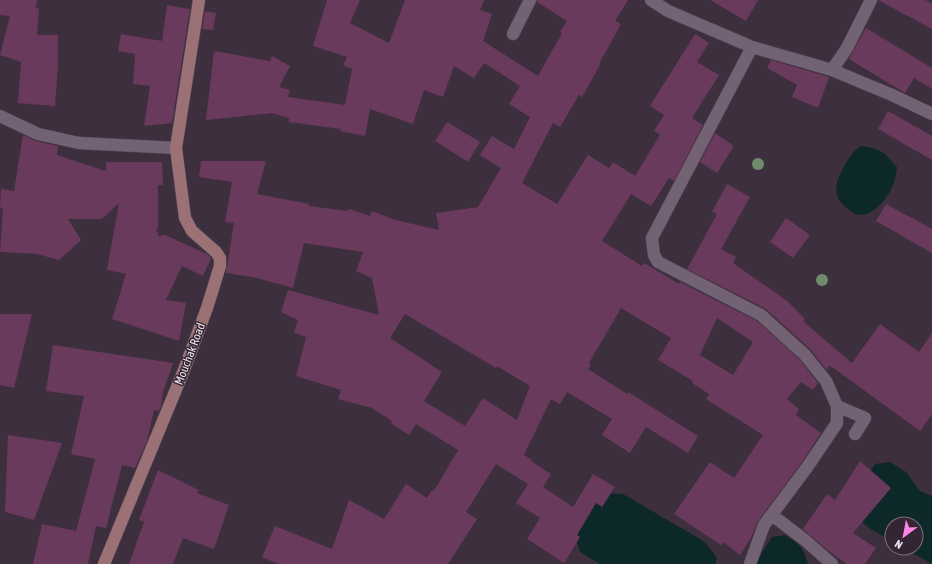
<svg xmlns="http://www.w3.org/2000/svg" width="932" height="564" viewBox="0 0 932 564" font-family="'Asap Condensed',sans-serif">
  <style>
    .water { fill: #0d2829 }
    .building { fill: #693a5b; fill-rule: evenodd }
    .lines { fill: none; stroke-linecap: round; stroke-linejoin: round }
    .street-casing { stroke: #594c59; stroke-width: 13 }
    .secondary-casing { stroke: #594c59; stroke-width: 13 }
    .street { stroke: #736273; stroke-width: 12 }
    .secondary { stroke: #9c7175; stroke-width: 12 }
    .tree { fill: #718b6d }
    .labels { text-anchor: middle; stroke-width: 3; stroke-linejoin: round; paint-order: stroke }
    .street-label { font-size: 12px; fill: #ede4ed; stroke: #342534 }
  </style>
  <rect width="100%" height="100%" fill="#3e2f3e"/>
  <!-- water -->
  <path class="water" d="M861 146C881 149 883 151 897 167 896 172 896 178 894 182 890 196 875 215 860 215 855 215 850 211 847 208 831 196 835 182 844 167 851 156 849 155 861 146Z
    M890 462 906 472 920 491 932 496V564L904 548H916V524H892V541L870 529 858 518 864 482 875 464Z
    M604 493 623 494 705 542 717 558 715 564H600L580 552 575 536 579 520Z
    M785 535C800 545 803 546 808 564H756L764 549 772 537Z"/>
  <!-- building -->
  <path class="building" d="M0 0H37L36 8 39 9 37 35H58V65L55 106 18 103 21 62 0 55 10 16 0 15Z
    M327 0H360L350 23 389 43 405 0H484L480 10 492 14 483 41 538 76 562 33 560 32 567 21 537 2V0H628L615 21 621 24 599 64 600 65 582 97 579 95 560 127 553 123 522 183 557 204 588 155 609 168 613 162 635 176 660 135 654 131 664 115 650 106 695 34 709 43 697 62 719 75 692 118 703 125 674 181 669 178 651 206 631 194 602 241 642 266 644 263 679 284 680 282 757 321 800 360 818 383 813 390 801 382 787 399 799 409 796 415 821 433 802 462 758 521 751 538 740 555 723 542 721 545 674 514 710 462 734 478 763 435 706 399 709 394 692 383 693 381 658 360 671 338 621 308 589 363 591 364 588 369 627 394 628 392 698 436 688 453 646 427 630 453 602 435 612 419 567 392 560 404 551 399 524 455 532 460 531 461 551 474 543 487 573 507 593 474 615 487 602 507 596 503 577 535 580 537 564 563 527 539 540 518 516 503 528 484 496 464 466 512 477 519 448 564H278L262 557 275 526 332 549 349 500 384 519 406 484 427 498 432 490 434 491 458 450 416 424 409 435 391 423 392 421 372 408 338 399 341 390 296 376 306 337 294 333 298 320 281 312 288 290 379 315 372 278 356 271 363 252 304 243 293 288 253 277 226 273 234 223 225 222 232 182 199 177 201 161H266L257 194 309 204V206L348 211 349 209 370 216 372 211 395 220 439 230 436 213 478 207 501 168 480 155 492 136 514 149 530 117 509 104 520 86 484 63 474 78 454 66 443 97 424 90 413 124 370 109 365 136 340 131 341 129 289 122V118L272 113 206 120 214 51 270 61 272 56 290 66 279 87 290 90 288 97 345 105 352 69 343 65 347 57 313 46ZM405 314 496 368 497 366 530 386 517 420 483 398 465 426 424 401 442 372 390 338ZM717 318 753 342 733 375 700 355Z
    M710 0H758L746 21Z
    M878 0H925L932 3V29Z
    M167 5 190 9 172 123 144 126 150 86 133 84 135 54 118 51 121 34 162 41Z
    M205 11 216 13 213 30 202 29Z
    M866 28 932 68V89L914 78 905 93 849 59Z
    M771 60 829 77 818 108 792 97 797 85 767 68Z
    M888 111 932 136V160L878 129Z
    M447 122 480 142 468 162 435 141Z
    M715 133 734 146 717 173 700 162Z
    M23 135 36 141 58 146 57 155 106 171V162H162L163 185H158V227L156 231 158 232V236L165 235 207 254 211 258 203 276 182 266 166 300 186 303 179 341 112 319 126 274 107 270 119 203 102 219H68L81 240 59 260 37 254 0 252 3 209 0 208 1 189 14 191Z
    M727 184 750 197 721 249 736 257 733 263 786 300 805 319 803 321 852 363 880 324 919 352 932 333V414L920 431 832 367 829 366 827 370 810 349 766 309 687 269 717 214 712 212Z
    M886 204 932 229V253L876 221Z
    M786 218 810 235 793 258 770 242Z
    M0 314H32L14 388 0 385Z
    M53 345 173 363 163 392 161 406 159 411 154 410 147 441 135 468 122 465 106 528 96 526 88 564H33L42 524 76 531 95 459 71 454 84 396 46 391Z
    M8 435 62 443 34 520 5 512Z
    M860 461 891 488 853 533 876 548 865 564H847L830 552 803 529 827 494 835 500Z
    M158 470 199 490 197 493 229 505 214 549 183 538 173 564H129L144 522 139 520Z"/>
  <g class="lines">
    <!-- street casing -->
    <g class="street-casing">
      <path id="street" d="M651 0 668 11 752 47 832 70 847 48 871 0
        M513 34 530 0
        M832 70 892 95 932 114
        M0 116 38 134 79 143 176 148
        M837 406 865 418 855 434
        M772 515 806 541 832 564
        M750 564 764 525 808 466 837 423V406L826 381 805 355 761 315 658 262 654 255 652 238 752 47"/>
    </g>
    <!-- secondary casing -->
    <g class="secondary-casing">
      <path id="secondary" d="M104 564 184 370 207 308 220 266V258L216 252 192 231 185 218 176 148 199 0"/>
    </g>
    <!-- street -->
    <use href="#street" class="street"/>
    <!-- secondary -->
    <use href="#secondary" class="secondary"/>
  </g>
  <!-- trees -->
  <g class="tree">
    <circle cx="758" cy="164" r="6"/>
    <circle cx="822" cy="280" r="6"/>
  </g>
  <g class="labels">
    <!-- street labels -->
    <g class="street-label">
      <text transform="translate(190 354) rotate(-69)" y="4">Mouchak Road</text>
    </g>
  </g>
  <!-- north arrow -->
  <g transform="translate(904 536) rotate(212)"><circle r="19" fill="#342534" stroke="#7e717e"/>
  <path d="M0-3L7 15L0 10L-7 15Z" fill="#fb86e5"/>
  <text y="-6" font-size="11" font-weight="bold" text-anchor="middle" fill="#ede4ed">N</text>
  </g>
</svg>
